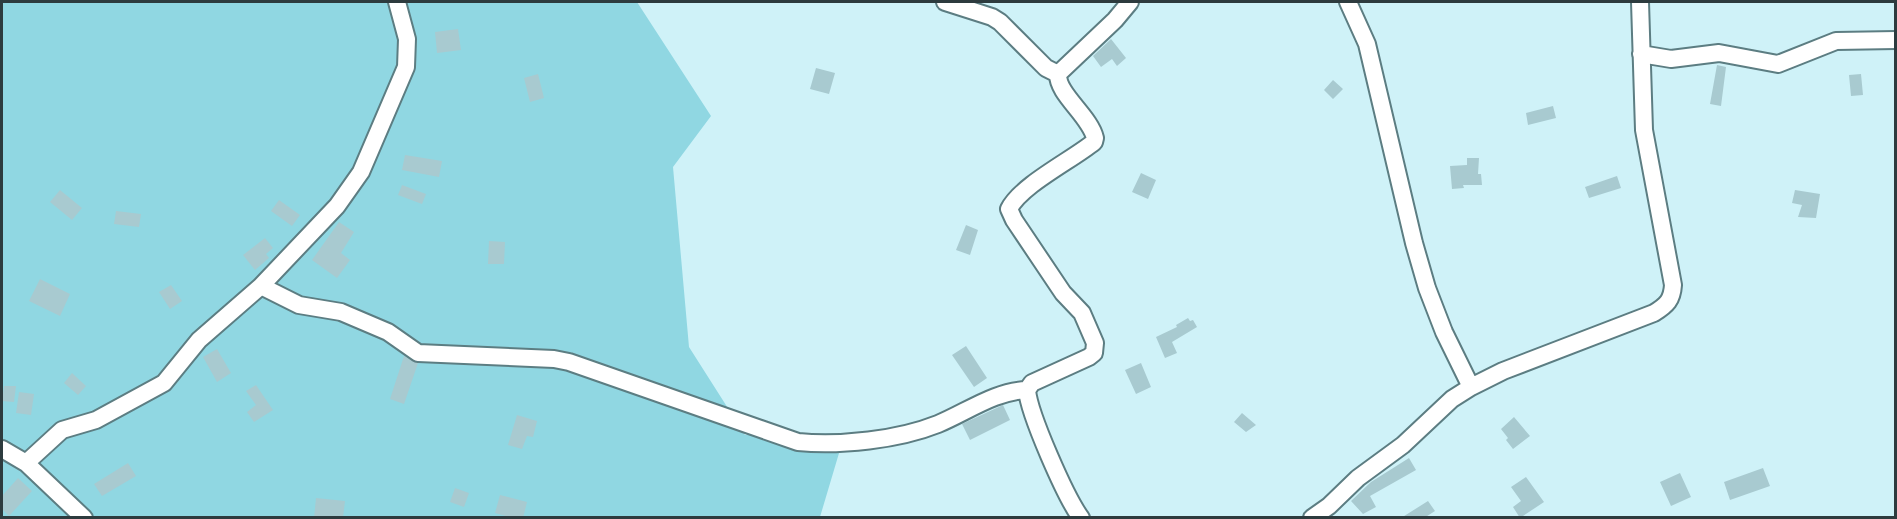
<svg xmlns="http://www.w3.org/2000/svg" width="1897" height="519" viewBox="0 0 1897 519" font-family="Overpass,sans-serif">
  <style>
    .green { fill: #90d7e2 }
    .building { fill: #a8cad0 }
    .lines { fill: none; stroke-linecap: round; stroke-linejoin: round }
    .minor-casing { stroke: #5c7d82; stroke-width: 20 }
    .minor { stroke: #fff; stroke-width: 16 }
  </style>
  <rect width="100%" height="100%" fill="#cff2f8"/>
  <!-- green -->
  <path class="green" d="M2 2H637L711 116 673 167 689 347 745 435 845 433 820 517H2Z"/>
  <!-- building -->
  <path class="building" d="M458 29 461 50 437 53 435 32Z
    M1111 39 1126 58 1117 66 1112 59 1101 67 1093 56Z
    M1717 65 1726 67 1721 106 1710 104Z
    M816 68 835 73 829 94 810 89Z
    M538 74 544 98 530 102 524 78Z
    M1861 74 1863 95 1851 96 1849 75Z
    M1333 80 1343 89 1333 99 1324 90Z
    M1553 106 1556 118 1528 125 1526 113Z
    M405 155 442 161 439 177 402 170Z
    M1467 158H1479L1478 174H1481L1482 185H1463L1464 188 1452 189 1450 166 1467 165Z
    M1141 173 1156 180 1148 199 1132 192Z
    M1617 176 1621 188 1589 198 1585 187Z
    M402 185 426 194 422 204 398 195Z
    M60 190 82 208 72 220 50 202Z
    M1795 190 1820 194 1816 218 1798 217 1802 205 1792 203Z
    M279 200 300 215 292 226 271 211Z
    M116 211 141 214 139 227 114 224Z
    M339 222 354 232 341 253 350 260 337 278 312 260Z
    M966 225 978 230 970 255 956 250Z
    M265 238 273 248 266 254 269 258 255 270 243 255Z
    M489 241 505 242 504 264H488Z
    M40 279 70 294 60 316 29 301Z
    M171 285 182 301 170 309 159 292Z
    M1188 318 1190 321 1193 320 1197 327 1172 342 1177 353 1165 358 1156 337 1177 327 1176 325Z
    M966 346 987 378 974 387 952 355Z
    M217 349 231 373 217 382 203 357Z
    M404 356 418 363 404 404 390 399Z
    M1141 363 1151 387 1136 394 1125 370Z
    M72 373 86 386 78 395 64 383Z
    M256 385 273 410 254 422 247 412 256 405 246 391Z
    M4 386H16L14 402 2 401Z
    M19 392 34 394 31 415 16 413Z
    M1003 405 1010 420 970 440 962 424Z
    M1242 413 1256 425 1246 432 1234 422Z
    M517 415 537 421 533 437 527 436 522 449 508 445Z
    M1514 417 1530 436 1513 449 1506 440 1508 438 1501 429Z
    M1409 458 1416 470 1370 496 1376 507 1363 514 1351 501 1371 482Z
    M128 463 136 476 102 496 94 484Z
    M1763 468 1770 486 1730 500 1724 482Z
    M1680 473 1691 497 1671 506 1660 482Z
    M1526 477 1544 502 1520 518 1513 507 1521 501 1511 487Z
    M18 478 32 491 9 516 2 509V496Z
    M455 488 469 493 464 507 450 502Z
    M500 495 527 502 523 518H513L495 513Z
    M316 498 345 501 343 518H314Z
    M1428 501 1435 511 1424 518H1401Z"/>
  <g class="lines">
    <!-- minor casing -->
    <g class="minor-casing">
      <path id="minor" d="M945 2 992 17 1000 22 1046 68 1058 74
        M1348 2 1367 44 1414 243 1427 288 1444 332 1471 387
        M1641 54 1671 59 1719 53 1778 64 1836 41 1896 40
        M261 286 337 206 361 172 406 67 407 39 397 2
        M2 449 26 463 84 518
        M26 463 62 430 96 420 164 383 199 340 261 286 299 305 341 312 388 332 418 353 554 359 569 362 798 442C840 446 898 440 938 424 967 412 995 391 1027 390
        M1081 518C1066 498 1029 414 1027 390L1032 383 1089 357 1094 353 1095 343 1082 313 1063 293 1014 220 1009 209C1021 185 1072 160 1094 142L1095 138C1090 116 1057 94 1058 74L1115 20 1130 2
        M1312 518 1329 506 1358 478 1403 445 1452 399 1471 387 1503 371 1654 313C1667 305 1672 300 1673 285L1644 130 1640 2"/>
    </g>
    <!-- minor -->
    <use href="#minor" class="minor"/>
  </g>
  <!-- border -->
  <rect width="1897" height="519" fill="none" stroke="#2d3b3e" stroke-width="6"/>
</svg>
